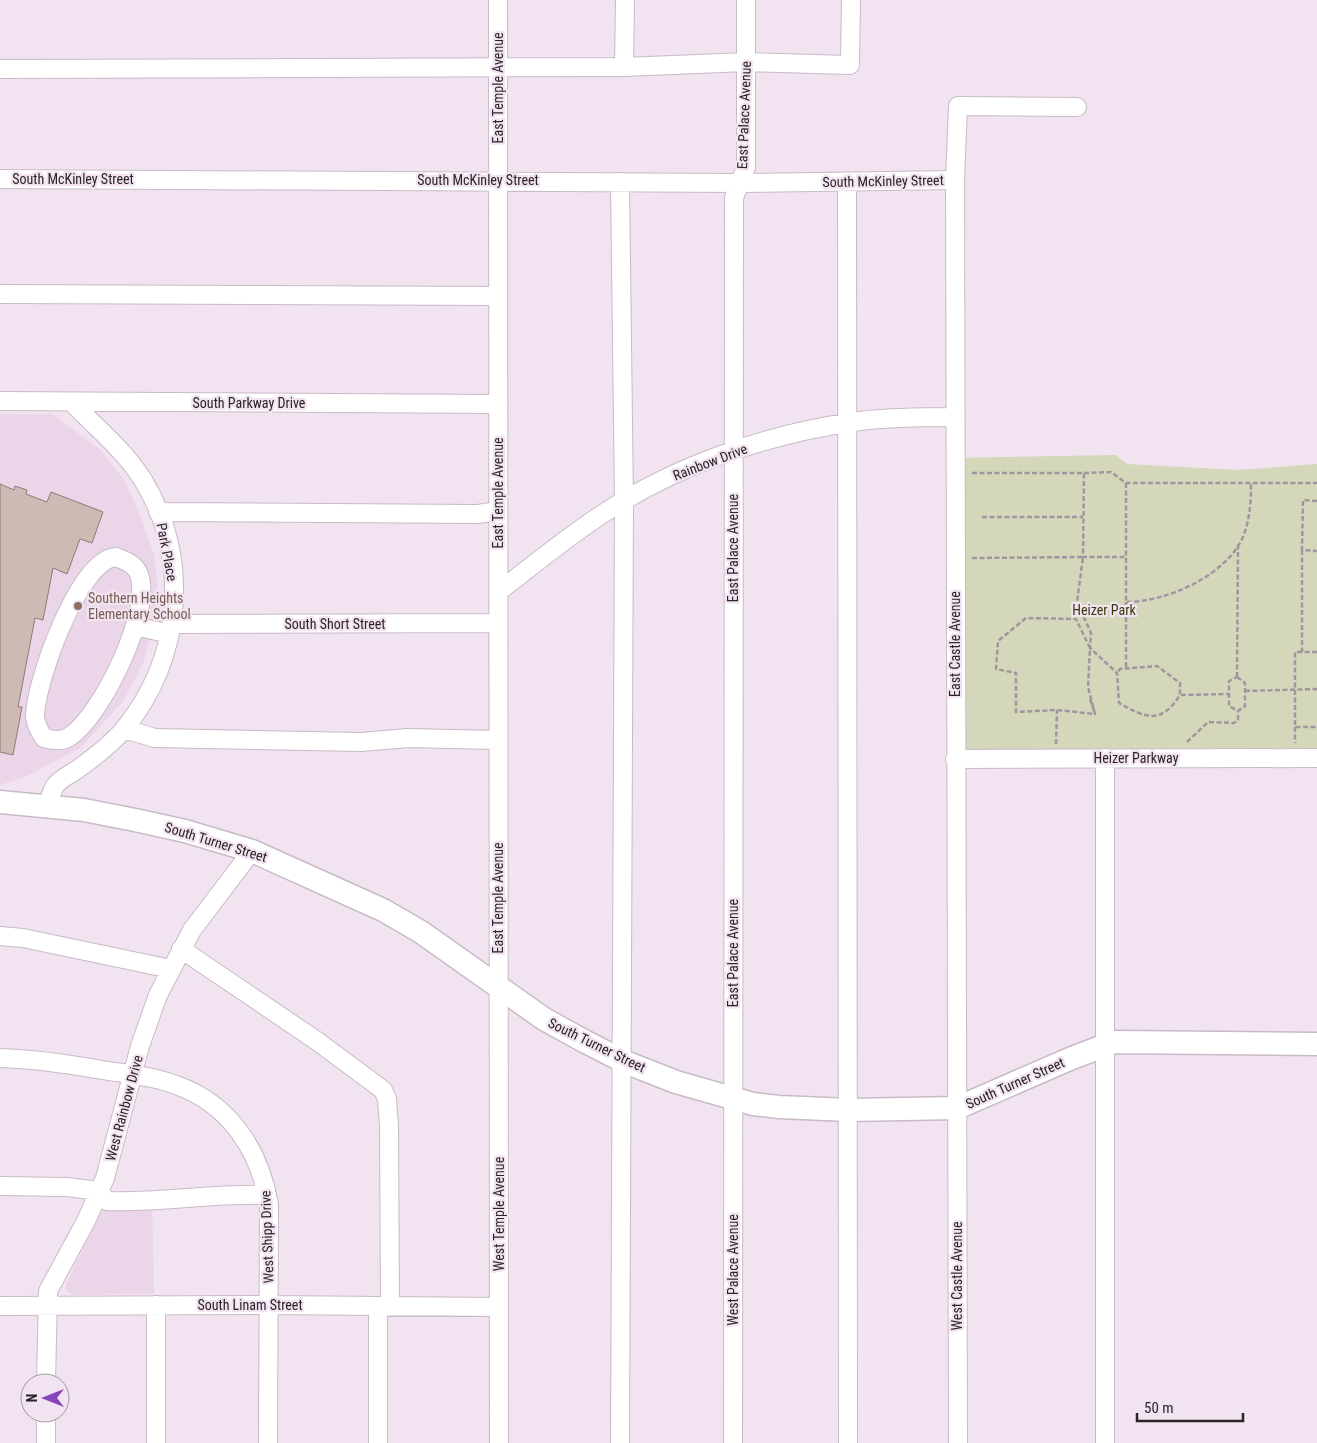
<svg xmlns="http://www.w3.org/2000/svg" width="1317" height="1443" viewBox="0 0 1317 1443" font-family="'Roboto Condensed',sans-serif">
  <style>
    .built { fill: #ead5e9 }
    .green { fill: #d4d7b9 }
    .building { fill: #cebab4; stroke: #8e7b75 }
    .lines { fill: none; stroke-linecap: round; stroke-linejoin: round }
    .minor-casing { stroke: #c8bac7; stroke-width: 20 }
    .major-casing { stroke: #c8bac7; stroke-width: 25 }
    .path { stroke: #a196a0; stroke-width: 2.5; stroke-dasharray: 5 2.5; stroke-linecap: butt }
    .minor { stroke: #fff; stroke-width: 18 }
    .major { stroke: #fff; stroke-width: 22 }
    .education-dot { fill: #8d6e63; stroke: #f2e3f1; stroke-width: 2 }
    .labels { text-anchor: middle; stroke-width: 4.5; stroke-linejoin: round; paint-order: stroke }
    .street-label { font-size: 14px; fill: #2a2429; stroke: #f2e3f1 }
    .education-label { font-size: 14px; fill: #785e54; stroke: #f2e3f1; text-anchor: start }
    .park-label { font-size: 14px; fill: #363908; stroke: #f2e3f1 }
  </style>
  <rect width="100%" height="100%" fill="#f2e3f1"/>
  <!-- built -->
  <path class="built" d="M0 414H52L99 449 124 479 139 513 154 554 158 588 154 624 143 663 124 700 80 748 27 776 0 785Z
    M107 1201H152L154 1294 72 1295 66 1290V1284Z"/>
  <!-- green -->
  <path class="green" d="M1115 455 1127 464 1237 470 1317 464V758L955 759V458Z"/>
  <!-- building -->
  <path class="building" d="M0 484 14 490 15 486 27 490 26 494 47 502 51 492 103 512 92 543 80 539 67 574 53 568 43 620 35 618 18 707H22L13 755 0 752Z"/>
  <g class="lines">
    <!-- minor casing -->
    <g class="minor-casing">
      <path id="minor" d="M498 0 499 1443
        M624 67 625 0
        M0 69 624 67 746 62 850 65 851 0
        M0 179 740 183 955 180
        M847 182 848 1443
        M0 294 498 296
        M0 401 498 404
        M158 512 478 514 498 511
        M116 557C125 561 133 563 138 572 155 608 101 717 69 737 61 742 52 740 44 738 39 731 36 725 35 717 35 683 79 559 116 557Z
        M498 592C532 566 566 538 601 515 677 464 771 433 860 421 892 417 924 417 955 417
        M173 624 498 623
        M135 626 170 634
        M124 729 155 738 361 742 408 738 498 740
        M955 759 1317 758
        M47 808C49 801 51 792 55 786 60 778 75 772 82 766 97 755 113 743 125 728 182 657 191 559 143 480 125 451 94 425 71 402
        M0 936 23 938 171 969
        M181 949 317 1041 383 1090 387 1099 389 1126 390 1306
        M0 1058C35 1059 68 1064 102 1070 126 1074 153 1076 176 1085 230 1104 260 1151 269 1205L268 1443
        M0 1186 67 1187 99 1191 107 1201C161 1203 213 1193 267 1195
        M156 1305V1443
        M0 1306 268 1305 499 1307
        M378 1306V1443
        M46 1383 48 1291 86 1221 105 1178 140 1046 158 995 192 930 252 851
        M46 1443V1413
        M620 1443 624 502 620 182
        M733 1443 734 198 746 167V0
        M958 1443 955 180 958 106 1077 107
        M1105 1443V758"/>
    </g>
    <!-- major casing -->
    <g class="major-casing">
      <path id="major" d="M0 802 84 810 135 820 185 831 252 851 383 910 421 932 544 1019 584 1041 625 1062 676 1082 753 1104 779 1107 849 1110 957 1108 1072 1058 1114 1042 1317 1044"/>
    </g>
    <!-- path -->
    <path class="path" d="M972 473H1084L1083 557H1126
      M1084 473 1111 472 1126 483H1317
      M1126 483V602C1166 602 1226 576 1243 537 1250 519 1251 502 1251 483
      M1317 501 1303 500 1302 550 1317 551
      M982 517H1083
      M1302 550V652
      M972 558 1083 557 1077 602 1091 633 1090 648 1117 673 1119 703C1146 718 1161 725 1180 695V683L1157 666 1120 669 1117 673
      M1126 602V668
      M1317 652H1295V727H1317
      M1237 677 1238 544
      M1237 677 1245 683V706L1238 711 1229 706V681Z
      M1245 691 1317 689
      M1181 695 1229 694
      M1090 699 1095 714 1088 687 1090 648 1076 619 1026 618 998 641 996 669 1016 673V712L1057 710 1095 714
      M1295 727V743
      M1187 742 1208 722 1234 723 1238 720V711
      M1056 744 1057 710"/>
    <!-- minor -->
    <use href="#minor" class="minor"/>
    <!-- major -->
    <use href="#major" class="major"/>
  </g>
  <!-- markers -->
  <circle class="education-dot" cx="78" cy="606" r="5"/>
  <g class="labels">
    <!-- street labels -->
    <g class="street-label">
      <text transform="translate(498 88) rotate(-90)" y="5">East Temple Avenue</text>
      <text transform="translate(744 115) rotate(-88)" y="5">East Palace Avenue</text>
      <text x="73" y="184">South McKinley Street</text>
      <text x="478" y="185">South McKinley Street</text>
      <text transform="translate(883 181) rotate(-1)" y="5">South McKinley Street</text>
      <text x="249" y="408">South Parkway Drive</text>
      <text transform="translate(710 462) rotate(-21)" y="5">Rainbow Drive</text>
      <text transform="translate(498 493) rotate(-90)" y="5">East Temple Avenue</text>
      <text transform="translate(733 548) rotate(-90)" y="5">East Palace Avenue</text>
      <text transform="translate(167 552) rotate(79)" y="5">Park Place</text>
      <text x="335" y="629">South Short Street</text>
      <text transform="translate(955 644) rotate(-90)" y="5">East Castle Avenue</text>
      <text x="1136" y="763">Heizer Parkway</text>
      <text transform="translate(216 842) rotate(17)" y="5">South Turner Street</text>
      <text transform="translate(498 898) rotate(-90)" y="5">East Temple Avenue</text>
      <text transform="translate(733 953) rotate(-90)" y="5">East Palace Avenue</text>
      <text transform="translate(597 1045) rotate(26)" y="5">South Turner Street</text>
      <text transform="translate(1015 1083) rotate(-24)" y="5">South Turner Street</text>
      <text transform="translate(124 1108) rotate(-75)" y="5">West Rainbow Drive</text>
      <text transform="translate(499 1214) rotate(-90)" y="5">West Temple Avenue</text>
      <text transform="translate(267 1237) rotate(-92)" y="5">West Shipp Drive</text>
      <text transform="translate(733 1270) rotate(-90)" y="5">West Palace Avenue</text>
      <text transform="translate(957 1276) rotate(-90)" y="5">West Castle Avenue</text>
      <text x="250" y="1310">South Linam Street</text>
    </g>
    <!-- education labels -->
    <g class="education-label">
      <text x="88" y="603">Southern Heights<tspan x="88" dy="16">Elementary School</tspan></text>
    </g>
    <!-- park labels -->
    <g class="park-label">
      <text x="1104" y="615">Heizer Park</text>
    </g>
  </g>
  <!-- north arrow -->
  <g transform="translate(45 1398) rotate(270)"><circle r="24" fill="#f2e3f1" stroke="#a297a1"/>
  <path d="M0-4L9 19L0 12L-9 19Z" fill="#8845ba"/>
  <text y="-8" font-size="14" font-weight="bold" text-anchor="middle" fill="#2a2429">N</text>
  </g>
  <!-- scale -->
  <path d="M1137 1413v8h106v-8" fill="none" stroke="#2a2429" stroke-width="2.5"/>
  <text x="1144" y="1413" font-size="15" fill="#2a2429" stroke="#f2e3f1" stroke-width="4" paint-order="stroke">50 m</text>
</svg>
